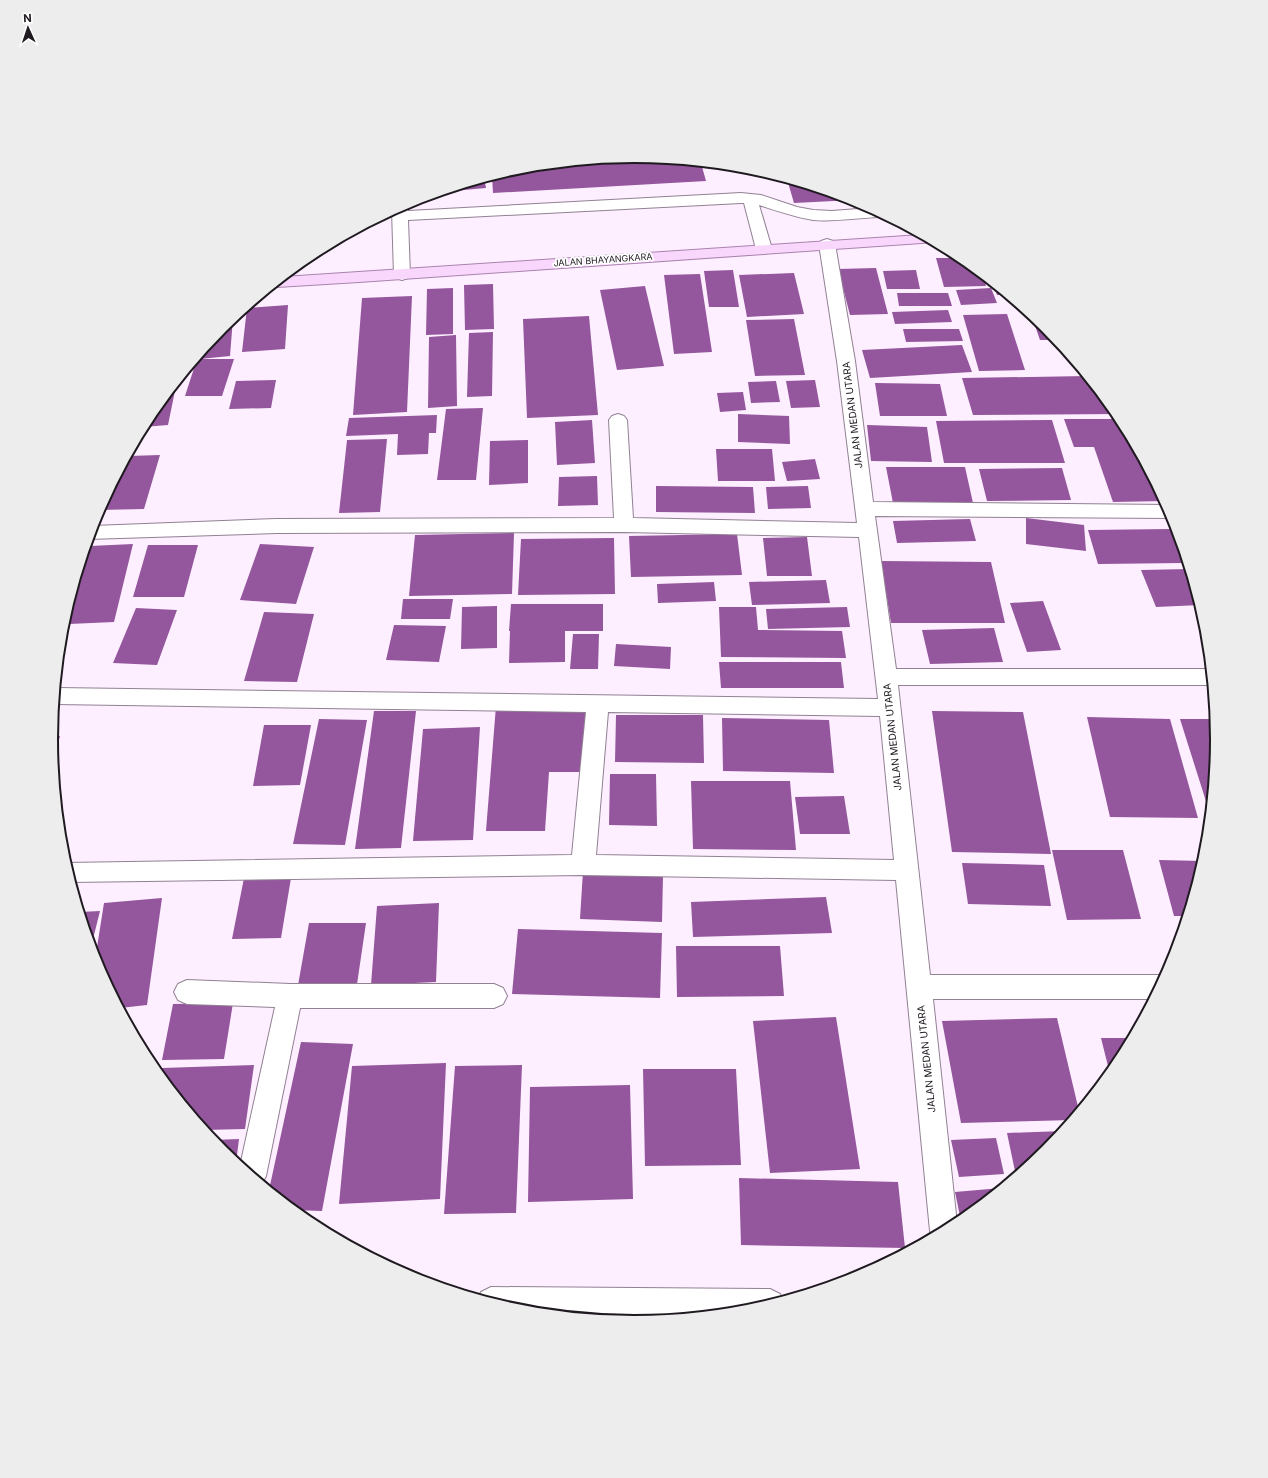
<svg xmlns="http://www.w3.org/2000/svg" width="1268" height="1478" viewBox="0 0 1268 1478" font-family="Inter,sans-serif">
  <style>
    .building { fill: #94569c }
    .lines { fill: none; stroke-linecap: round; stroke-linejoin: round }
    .minor-casing { stroke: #918193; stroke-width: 2 }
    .major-casing { stroke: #aa83af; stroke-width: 2 }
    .minor { fill: #fff; fill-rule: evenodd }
    .major { fill: #f9d7fd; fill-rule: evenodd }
    .labels { text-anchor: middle; stroke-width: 3.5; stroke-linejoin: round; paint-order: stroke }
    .far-street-label { font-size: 9px; fill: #1f1920; stroke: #fff }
    .street-label { font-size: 10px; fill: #1f1920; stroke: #fff }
    .rim { fill: none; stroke: #1f1920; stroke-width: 2 }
  </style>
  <rect width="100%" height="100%" fill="#fdefff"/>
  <!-- building -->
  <path class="building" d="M634 156 701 163 706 181 493 193 492 176 520 167Z
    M484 178 486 188 441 192V191Z
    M787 179 854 199V200L794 203Z
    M936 258H962L982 274 986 286 944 287Z
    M876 268 888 314 850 315 838 269Z
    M733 270 739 307H709L704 271Z
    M916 270 920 289H887L883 271Z
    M794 273 804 314 747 317 739 275Z
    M700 274 712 352 674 354 664 275Z
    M993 283 1008 295H997Z
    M493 284 494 329 465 330 464 285Z
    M645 286 664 366 617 370 600 290Z
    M453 288V334L426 335 427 289Z
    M991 288 997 303 961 305 956 290Z
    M897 293H948L952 306H899Z
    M412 296 407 412 353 415 362 298Z
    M288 305 285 349 242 352 247 308Z
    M948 310 952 322 895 324 892 312Z
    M1007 314 1025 370 979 371 963 315Z
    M1031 314 1046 327 1057 340H1040Z
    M589 316 598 415 527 418 523 319Z
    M233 318 230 356 200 359H234L222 396H185L198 356 222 327Z
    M794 319 805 375 755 376 746 320Z
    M903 329H959L963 341 906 342Z
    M493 332 492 396 467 397 469 333Z
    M456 335 457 406 428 408 429 337Z
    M962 345 972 372 870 378 862 350Z
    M1087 376 1117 414 973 415 962 378Z
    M276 380 271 408 229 409 236 381Z
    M815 380 820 407 791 408 786 381Z
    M177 381 168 425 143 427 149 415Z
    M776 381 780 402 751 403 748 382Z
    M875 383 940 384 947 416H880Z
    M743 392 746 410 720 412 717 393Z
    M483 408 476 480H437L446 409Z
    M738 414 789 416 790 444 738 442Z
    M437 415 436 433H429L428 454 397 455 398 434 346 436 349 418Z
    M1064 419H1121L1165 501 1113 502 1094 447H1074Z
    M592 420 595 463 557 465 555 422Z
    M1052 420 1065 463H944L936 421Z
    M867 425 927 427 932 462 871 461Z
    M387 439 380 512 339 513 347 440Z
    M528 440V483L489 485 490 441Z
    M716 449H772L775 481H718Z
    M160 455 144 509 99 510 128 456Z
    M815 459 820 479 787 481 782 462Z
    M886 467H965L973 503H893Z
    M1062 468 1071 500 987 501 979 469Z
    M597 476 598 505 558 506 559 477Z
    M656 486 753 487 755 513 656 512Z
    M808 486 811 508 768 509 766 487Z
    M1026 518 1084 525 1086 551 1026 544Z
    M970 519 976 541 897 543 893 521Z
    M1170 529 1183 563 1098 564 1088 530Z
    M514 533 512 594 409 596 415 535Z
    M737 534 742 575 631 577 629 536Z
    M807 537 812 576H767L763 538Z
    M614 538 615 594 518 595 521 539Z
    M133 544 114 622 69 624 90 546Z
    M260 544 314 547 296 604 240 600Z
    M148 545H198L184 597H133Z
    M881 561 991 562 1005 623H891Z
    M1189 569 1200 605 1156 607 1141 570Z
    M826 580 830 603 752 605 749 582Z
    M714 582 716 601 658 603 657 584Z
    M403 599H453L450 619H401Z
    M1043 601 1061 650 1027 652 1010 603Z
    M511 604H603V631H565V662L509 663 510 631H509Z
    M497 606V648L461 649 462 607Z
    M719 607H756L758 630 842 631 846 658 721 657Z
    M847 607 850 627 768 629 766 609Z
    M136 608 177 610 157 665 113 663Z
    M264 612 314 614 297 682 244 681Z
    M394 625 446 626 439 662 386 660Z
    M994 628 1003 662 930 664 922 630Z
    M573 634H599L598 669H570Z
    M616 644 671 647 670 669 614 666Z
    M719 662H841L844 688H721Z
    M496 706H589L587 772H549L545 831H486Z
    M374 711H416L401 848 355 849Z
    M932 711 1023 712 1051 854 952 852Z
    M616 715H703L704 763 615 762Z
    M1087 717 1170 719 1198 818 1110 817Z
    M722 718 829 720 834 773 723 771Z
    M319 719 367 720 345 845 293 844Z
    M1180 719H1215L1217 739 1210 814Z
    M264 725H311L300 785 253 786Z
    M480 727 473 840 413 841 423 729Z
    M51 736H60L53 761 51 739Z
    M610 774H656L657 826 609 825Z
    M691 781H790L796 850 693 849Z
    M844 796 850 834H800L795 797Z
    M1052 850H1123L1141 919 1067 920Z
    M1159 860 1203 861 1187 916H1174Z
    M962 863 1044 865 1051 906 968 904Z
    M583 871 663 875 662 922 580 919Z
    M244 878H291L281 938 232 939Z
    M826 897 832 933 693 937 691 902Z
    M162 898 147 1005 120 1008 95 960 104 903Z
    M439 903 436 982 371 985 377 906Z
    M100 911 91 947 80 912Z
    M309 923H366L356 991H297Z
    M518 929 662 933 660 998 512 994Z
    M676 946H780L784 996 677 997Z
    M233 1003 224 1059 162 1060 173 1004Z
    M836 1017 860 1169 770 1173 753 1021Z
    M1057 1018 1079 1111 1072 1120 961 1123 942 1021Z
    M1101 1038H1132L1119 1063 1110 1074Z
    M301 1042 353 1044 322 1211 293 1210 269 1190Z
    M446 1063 440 1199 339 1204 352 1066Z
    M254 1065 245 1129 204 1130 160 1076 162 1068Z
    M522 1065 516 1213 444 1214 455 1066Z
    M643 1069H736L741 1165 645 1166Z
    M630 1085 633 1199 528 1202 530 1087Z
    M1063 1131 1046 1151 1016 1176 1007 1133Z
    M996 1138 1004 1174 959 1177 951 1140Z
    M239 1139 236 1163 222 1151 213 1140Z
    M739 1178 898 1182 905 1248 741 1245Z
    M1001 1188 993 1195 961 1221 955 1192Z"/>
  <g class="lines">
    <!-- minor casing -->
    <g class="minor-casing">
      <path id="minor" d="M741 193 761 195 797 207 813 210 832 211 871 208 884 215 878 217C857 218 834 222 813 220 795 217 777 211 759 205L772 249 770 252 764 254 758 252 756 249 744 203H741L408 220 410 275 408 278 402 280 396 278 394 275 392 210 406 203 408 211Z
        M827 239 833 241 835 244 855 361 873 502 1167 505 1173 518 875 516 896 669H1210L1211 685H898L930 975H1159L1164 977 1153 999H933L957 1224 933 1237 930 1231 896 880 583 875 71 882 65 863 572 855 586 712 55 704 56 688 878 699 859 537 625 532 277 533 88 539 92 526 277 519 614 518 609 420 612 416 618 414 624 416 627 420 633 518 857 523 837 361 819 244 821 241ZM608 712 880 716 894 860 596 855Z
        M187 980 290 984H494L503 988 507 996 503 1004 494 1008H300L266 1176 262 1184 240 1166 275 1007 187 1004 178 1000 174 992 178 984Z
        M491 1287 770 1289 780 1294 783 1300 748 1311 676 1318 586 1317 520 1311 478 1298 481 1292Z"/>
    </g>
    <!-- major casing -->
    <g class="major-casing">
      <path id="major" d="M921 235 936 242 359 282 277 287 272 286 283 277Z"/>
    </g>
    <!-- minor -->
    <use href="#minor" class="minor"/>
    <!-- major -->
    <use href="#major" class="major"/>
  </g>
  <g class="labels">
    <!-- far-street labels -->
    <g class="far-street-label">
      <text transform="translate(603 260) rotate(-4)" y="3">JALAN BHAYANGKARA</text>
    </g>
    <!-- street labels -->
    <g class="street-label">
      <text transform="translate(852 415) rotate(-97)" y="4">JALAN MEDAN UTARA</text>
      <text transform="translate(892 737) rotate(-96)" y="4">JALAN MEDAN UTARA</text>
      <text transform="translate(926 1059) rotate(-96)" y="4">JALAN MEDAN UTARA</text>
    </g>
  </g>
  <!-- crop -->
  <path d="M0 0H1268V1478H0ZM58 739a576 576 0 1 1 1152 0a576 576 0 1 1-1152 0Z" fill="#ededed" fill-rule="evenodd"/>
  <path class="rim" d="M58 739a576 576 0 1 1 1152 0a576 576 0 1 1-1152 0Z"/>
  <!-- north arrow -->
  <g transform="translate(28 28) rotate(357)" stroke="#ffffff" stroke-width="3" paint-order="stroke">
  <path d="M0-3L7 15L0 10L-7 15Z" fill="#1f1920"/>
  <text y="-6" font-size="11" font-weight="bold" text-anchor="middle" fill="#1f1920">N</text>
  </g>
</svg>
